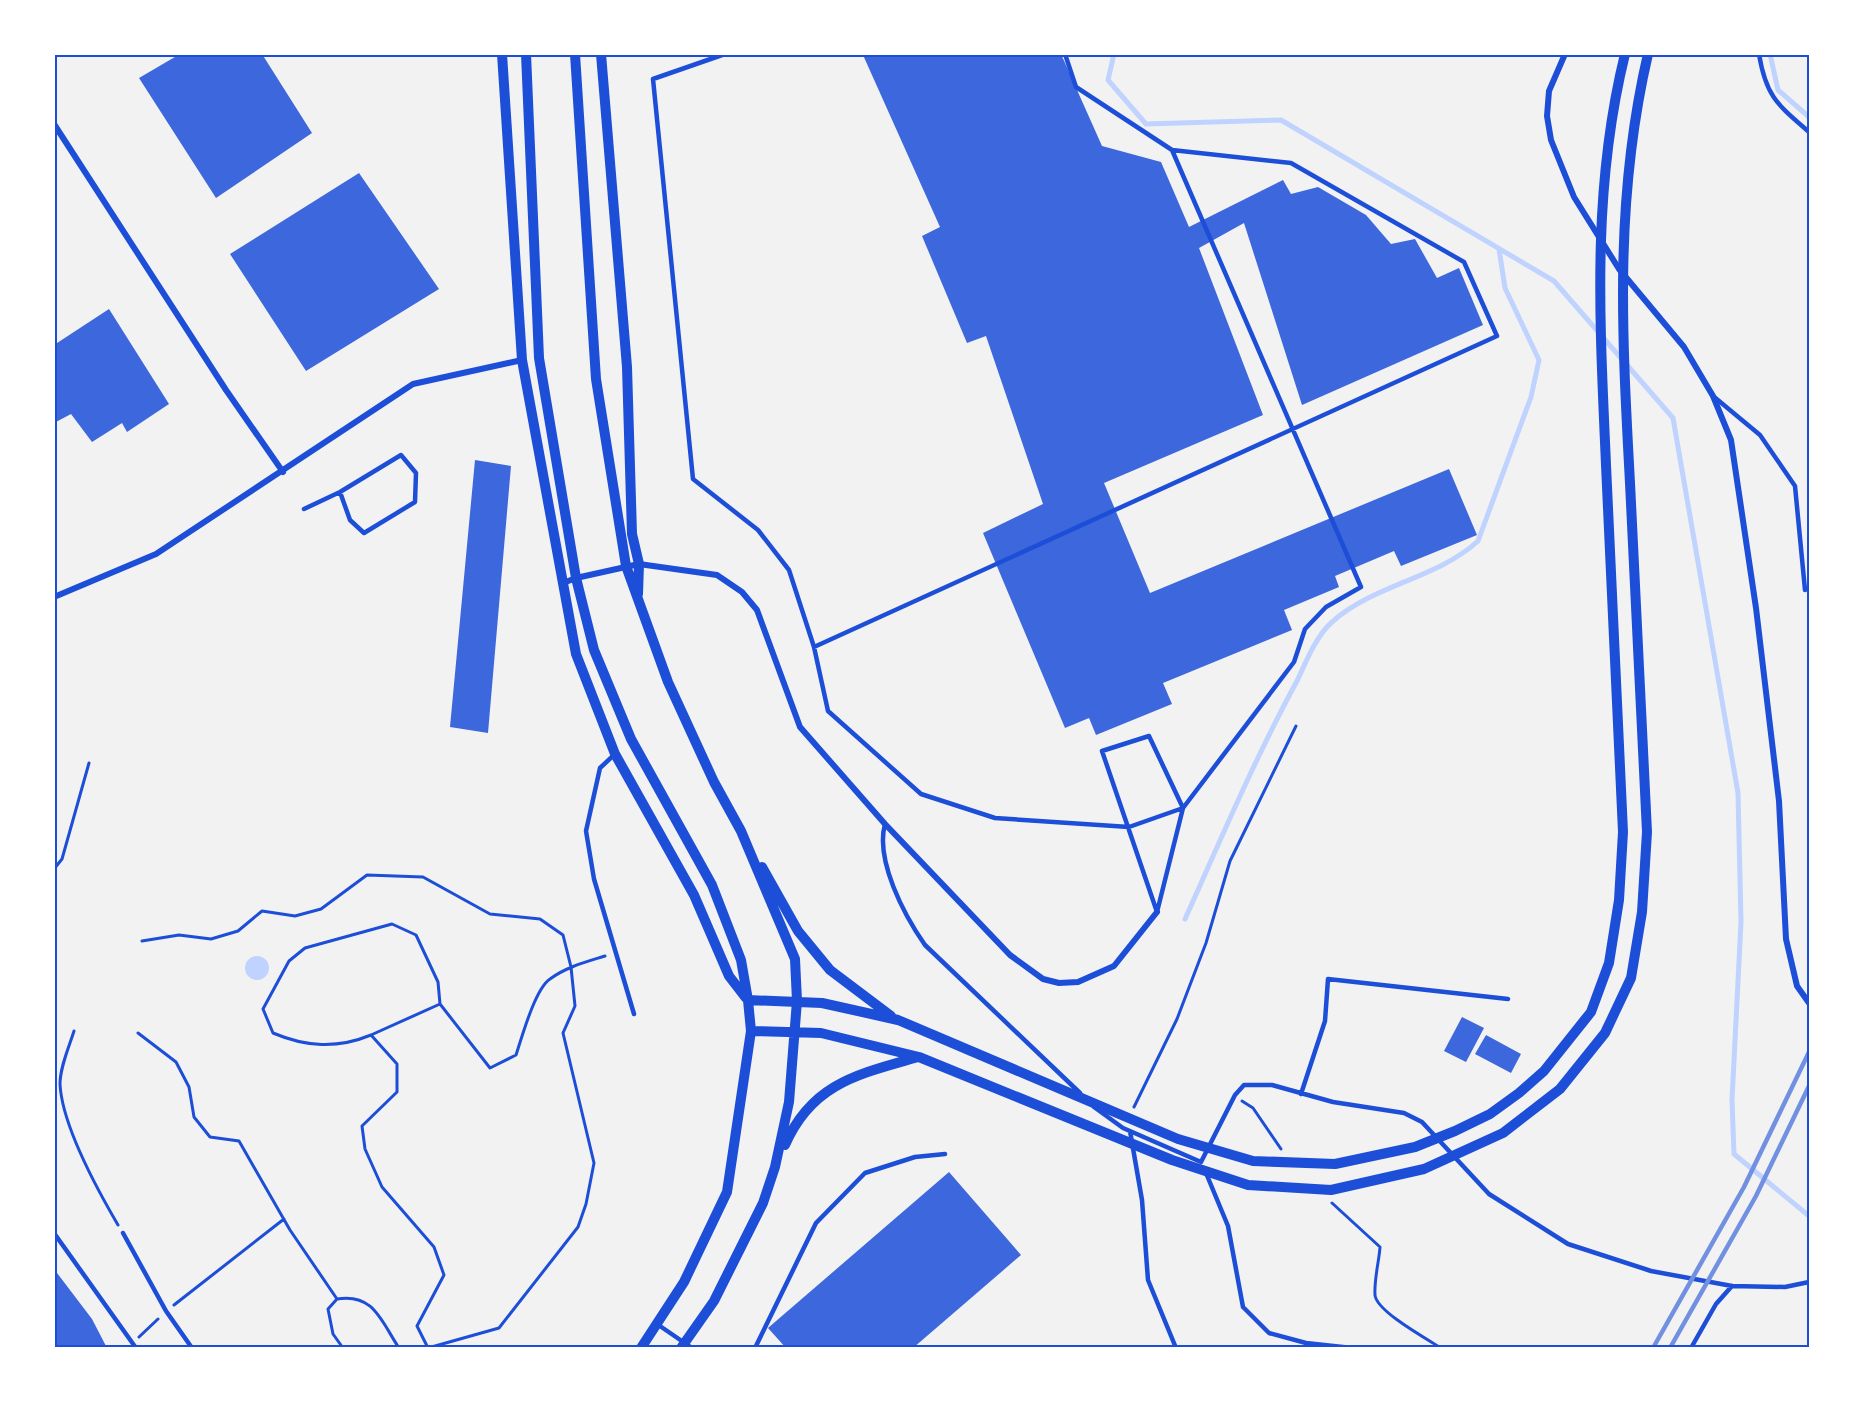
<svg xmlns="http://www.w3.org/2000/svg" width="1863" height="1402" viewBox="0 0 1863 1402" font-family="Barlow,sans-serif">
  <style>
    .water { fill: #bfd3fe }
    .lines { fill: none; stroke-linecap: round; stroke-linejoin: round }
    .stream { stroke: #bfd3fe; stroke-width: 5 }
    .building { fill: #3d67dc }
    .path { stroke: #1d4ed8; stroke-width: 3 }
    .service { stroke: #1d4ed8; stroke-width: 4.5 }
    .minor { stroke: #1d4ed8; stroke-width: 6 }
    .tertiary { stroke: #1d4ed8; stroke-width: 10 }
    .rail { stroke: #7290e2; stroke-width: 4.5 }
    .neatline { fill: none; stroke: #1d4ed8; stroke-width: 2 }
  </style>
  <rect width="100%" height="100%" fill="#f2f2f2"/>
  <!-- water -->
  <path class="water" d="M245 968a12 12 0 1 1 24 0a12 12 0 1 1-24 0Z"/>
  <g class="lines">
    <!-- stream -->
    <path class="stream" d="M1114 54 1108 80 1146 124 1281 120 1554 281 1673 418 1738 793 1741 922 1732 1100 1734 1154 1809 1216
      M1770 54 1778 90 1809 117
      M1185 919C1221 839 1255 758 1297 681 1306 662 1316 636 1332 622 1373 585 1438 578 1478 541L1531 397 1539 360 1505 288 1499 249"/>
  </g>
  <!-- building -->
  <path class="building" d="M180 54H262L312 133 216 198 139 78Z
    M1061 54 1102 146 1161 162 1189 227 1283 180 1291 194 1318 187 1366 215 1391 244 1415 239 1437 278 1459 268 1483 325 1302 405 1244 223 1199 248 1263 415 1104 483 1150 593 1449 469 1477 535 1401 566 1394 551 1335 576 1339 587 1284 610 1292 630 1163 683 1172 704 1096 735 1089 718 1065 728 983 533 1043 504 986 336 967 343 922 236 940 227 863 55Z
    M359 173 439 289 306 371 230 254Z
    M109 309 169 404 127 432 122 423 92 442 71 414 54 423V345Z
    M475 460 511 466 488 733 450 727Z
    M1462 1017 1484 1028 1466 1062 1444 1051Z
    M1486 1035 1521 1054 1511 1073 1475 1054Z
    M949 1172 1021 1255 913 1348H786L768 1328Z
    M54 1269 92 1319 107 1348H54Z"/>
  <g class="lines">
    <!-- path -->
    <path class="path" d="M54 869 62 859 89 763
      M142 941 179 935 211 939 238 931 262 911 295 916 321 909 367 875 423 877 490 914 540 919 563 935 571 967 575 1006 563 1033 594 1163 586 1204 578 1227 499 1328 428 1348 417 1326 444 1275 434 1247 382 1187 365 1149 362 1126 397 1092V1064L371 1035 440 1004 490 1068 516 1055C522 1037 535 989 550 979 566 967 586 962 605 956
      M74 1031C69 1047 60 1067 60 1084 62 1126 97 1189 118 1225
      M138 1033 176 1062 189 1087 194 1117 210 1137 239 1141 290 1230 337 1299C374 1293 381 1321 399 1348
      M371 1035C337 1049 306 1047 273 1033L263 1009 289 961 305 948 392 924 416 935 438 982 440 1004
      M1242 1101 1253 1108 1281 1149
      M1134 1107 1177 1019 1206 943 1230 861 1296 726
      M1332 1203 1380 1247C1379 1262 1374 1279 1375 1295 1376 1311 1427 1339 1441 1348
      M337 1299 328 1309 333 1334 343 1348
      M174 1305 284 1219
      M139 1337 158 1319"/>
    <!-- service -->
    <path class="service" d="M725 54 653 79 693 479 758 530 789 570 814 647 828 711 921 794 995 818 1129 827 1183 808 1294 662 1305 629 1326 607 1361 587 1172 150
      M1759 54C1766 97 1778 105 1809 132
      M1713 396 1760 435 1795 486 1805 590
      M304 509 340 492 401 455 416 473 415 502 364 533 350 520 340 492
      M814 647 1497 336 1464 262 1291 163 1172 150 1076 87 1065 54
      M1149 736 1183 808 1157 912 1102 751Z
      M615 754 600 768 586 831 594 879 634 1014
      M885 824C875 860 904 915 925 945L1080 1093
      M1301 1094 1325 1021 1328 979 1508 999
      M1094 1107 1123 1128 1201 1162 1235 1095 1244 1085H1272L1333 1102 1404 1113 1422 1122 1489 1194 1568 1244 1651 1271 1732 1286 1785 1287 1809 1282
      M1130 1131 1142 1200 1148 1280 1176 1348
      M1206 1173 1228 1226 1243 1307 1269 1333 1306 1343 1352 1348
      M54 1233 136 1348
      M123 1233 166 1311 192 1348
      M657 1324 692 1348
      M755 1348 816 1223 865 1173 915 1157 945 1154
      M1691 1348 1716 1304 1732 1286"/>
    <!-- minor -->
    <path class="minor" d="M1565 54 1549 91 1547 116 1551 140 1574 197 1619 269 1684 347 1713 396 1731 440 1756 608 1779 801 1786 939 1797 986 1809 1003
      M54 124 226 390 283 472
      M563 583 576 578 639 564 717 575 742 592 757 610 800 727 885 824 1010 955 1043 979 1059 983 1078 982 1114 966 1157 912
      M54 597 156 554 413 384 522 360"/>
    <!-- tertiary -->
    <path class="tertiary" d="M502 54 522 360 576 654 615 754 694 895 729 976 746 998
      M526 54 539 358 576 578 594 650 631 739 712 885 741 960 748 1000 751 1031 727 1192 684 1282 641 1348
      M575 54 596 379 626 566 668 682 714 782 741 831 795 959 797 1001 789 1102 775 1167 763 1203 714 1301 681 1348
      M601 54 627 367 632 534 639 564 638 594
      M762 867 798 931 830 970 891 1016
      M748 1000 822 1003 898 1020 1178 1139 1253 1161 1335 1164 1415 1147 1455 1131 1490 1114 1519 1093 1544 1071 1591 1012 1609 963 1619 900 1623 832C1617 710 1612 587 1606 465 1600 324 1591 192 1625 54
      M751 1031 821 1033 919 1057 1172 1160 1248 1185 1331 1190 1424 1169 1503 1133 1560 1089 1605 1033 1631 978 1642 912 1647 832C1642 716 1636 600 1630 483 1622 335 1614 200 1648 54
      M785 1145C812 1083 859 1074 918 1057"/>
    <!-- rail -->
    <path class="rail" d="M1653 1348 1744 1187 1809 1052
      M1670 1348 1756 1196 1809 1086"/>
  </g>
  <!-- border -->
  <rect width="1863" height="1402" fill="none" stroke="#ffffff" stroke-width="111"/>
  <rect x="56" y="56" width="1752" height="1290" class="neatline"/>
</svg>
